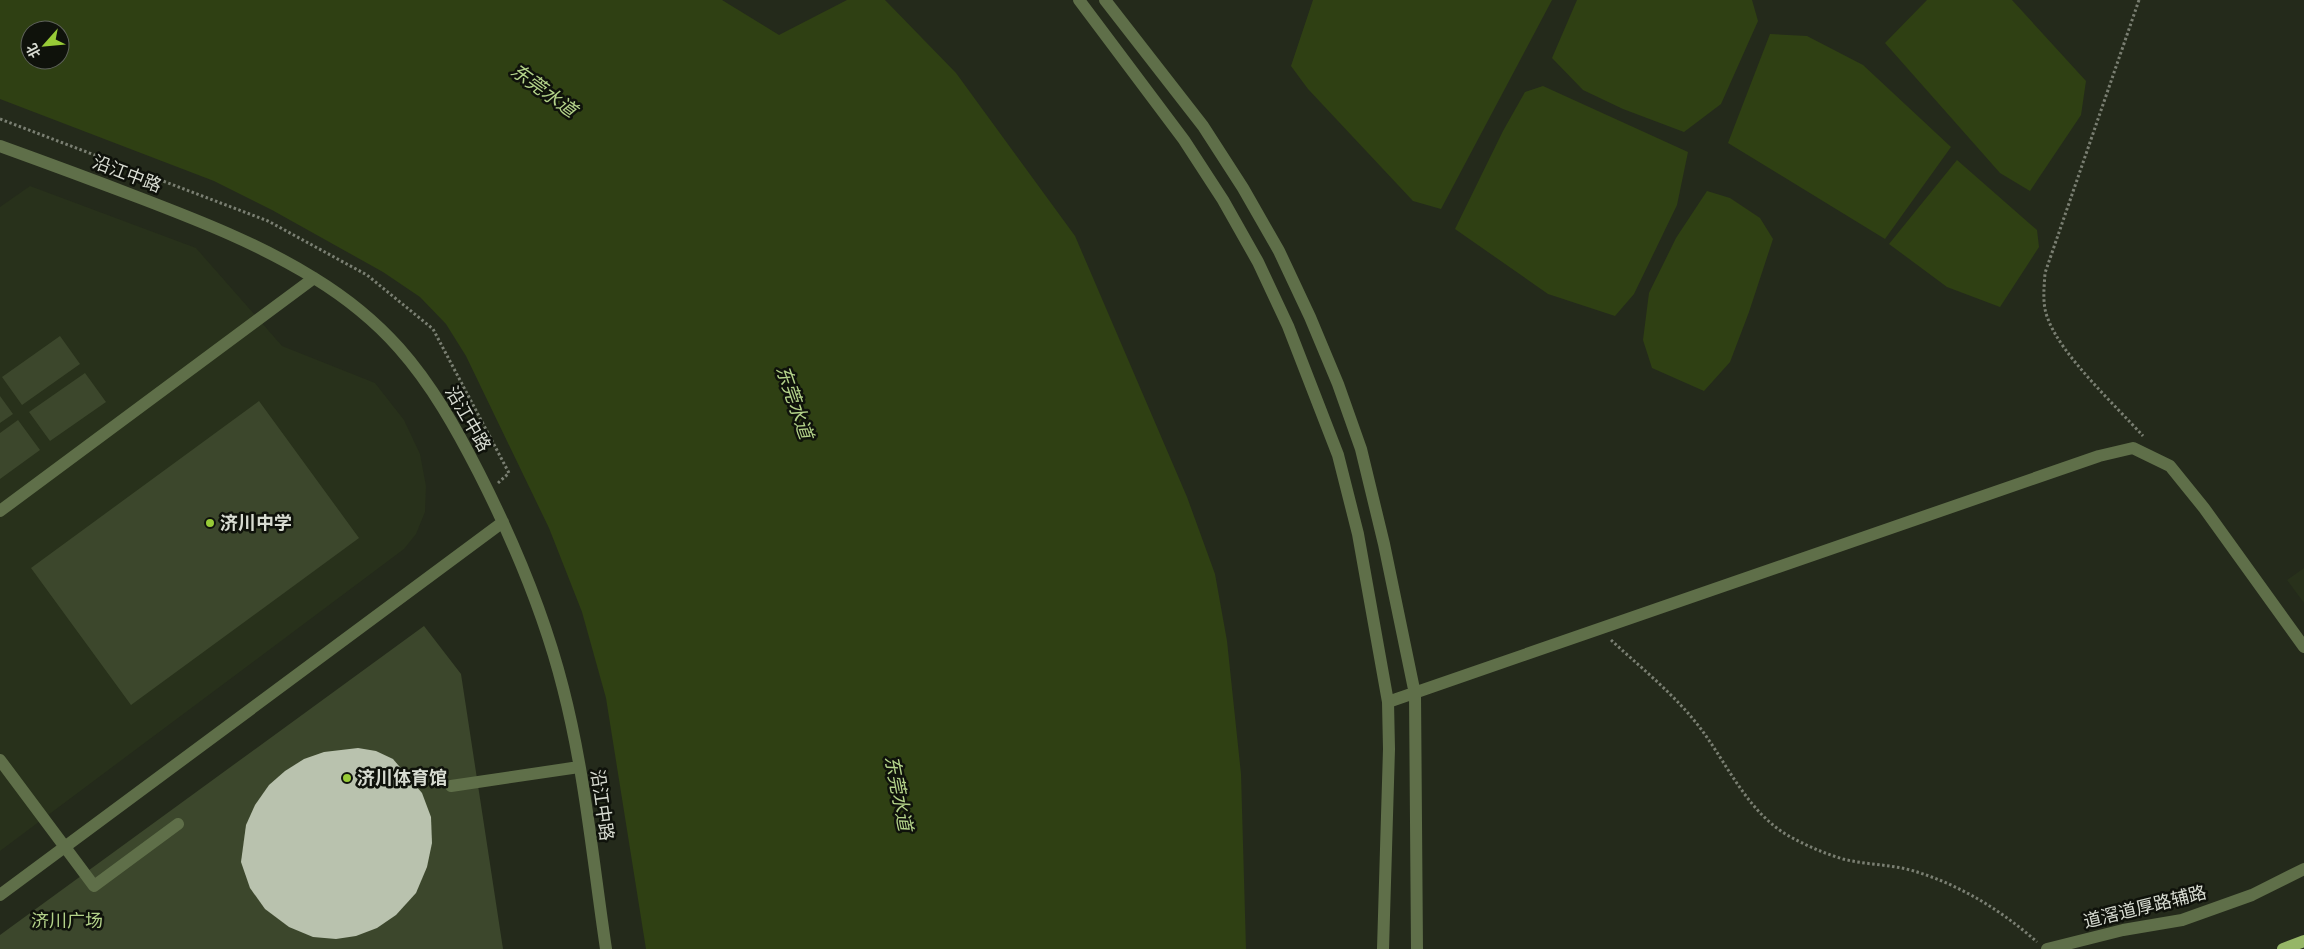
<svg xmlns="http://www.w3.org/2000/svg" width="2304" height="949" viewBox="0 0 2304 949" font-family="Poppins,'Noto Sans SC',sans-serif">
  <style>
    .built { fill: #28311b }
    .green { fill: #3c472c }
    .water { fill: #2f4013; fill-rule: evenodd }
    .building { fill: #b9c2ae }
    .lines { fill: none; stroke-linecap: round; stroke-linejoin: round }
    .path { stroke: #7a7f72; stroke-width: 3; stroke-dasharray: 2.5 2.5; stroke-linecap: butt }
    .minor { stroke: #5f6f49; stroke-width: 12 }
    .major { stroke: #96b667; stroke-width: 12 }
    .poi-dot { fill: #98cb37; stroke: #0f120b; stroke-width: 2 }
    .labels { text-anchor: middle; stroke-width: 5; stroke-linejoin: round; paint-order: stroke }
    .street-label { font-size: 18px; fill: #d8dcd2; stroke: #0f120b }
    .poi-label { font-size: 18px; font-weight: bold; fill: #d8dcd2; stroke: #0f120b; text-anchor: start }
    .park-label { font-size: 18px; fill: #b3d289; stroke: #0f120b }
    .water-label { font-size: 19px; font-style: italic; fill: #b4d38a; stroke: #0f120b }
  </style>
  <rect width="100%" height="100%" fill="#242a1b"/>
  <!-- built -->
  <path class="built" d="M30 186 196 248 282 346 375 383 404 420 420 454 426 486 425 512 416 534 404 549 0 851V207Z
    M2304 568V603L2287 580Z"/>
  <!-- green -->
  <path class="green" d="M60 336 80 364 22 405 2 377Z
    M85 373 106 402 50 441 29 412Z
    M0 396 13 414 0 423Z
    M259 401 359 538 131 705 31 568Z
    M18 420 40 450 0 479V433Z
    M424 626 461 674 503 949H0V935Z"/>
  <!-- water -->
  <path class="water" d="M0 0H722L779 35 847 0H885L956 73 1075 236 1187 497 1215 574 1227 641 1241 774 1246 949H646L606 698 582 612 549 528 466 356 446 324 420 297 383 272 272 210 214 181 0 99ZM30 30H60V60H30Z
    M1313 0H1552L1441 209 1413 201 1308 89 1291 66Z
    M1577 0H1752L1758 21 1721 104 1684 132 1623 109 1583 90 1552 58Z
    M1927 0H2012L2086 81 2081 115 2030 191 2000 173 1885 43Z
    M1770 34 1807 36 1863 65 1951 147 1885 239 1728 143Z
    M1543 86 1688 152 1677 205 1634 294 1615 316 1548 294 1455 229 1503 131 1525 92Z
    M1957 160 2037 230 2039 247 2000 307 1947 287 1889 244Z
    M1707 191 1730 198 1760 218 1773 239 1749 312 1730 362 1704 391 1652 368 1643 340 1649 293 1676 238Z"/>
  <!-- building -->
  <path class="building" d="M358 748 376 751 393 759 422 793 431 817 432 843 427 867 416 893 396 915 377 928 356 936 336 939 313 937 289 927 265 909 250 888 241 862 246 825 255 805 269 785 285 771 304 759 324 752Z"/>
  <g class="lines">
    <!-- path -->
    <path class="path" d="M2139 0 2045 273C2044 289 2042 305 2048 319 2061 355 2116 406 2143 436
      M0 119 268 221 367 275 433 329 509 473 498 483
      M1611 640C1638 665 1669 690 1693 719 1725 757 1743 808 1787 835 1805 845 1823 853 1843 859 1866 865 1890 864 1914 871 1960 885 2001 910 2037 942"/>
    <!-- minor -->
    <path class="minor" d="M1079 0 1184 140 1223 200 1258 262 1288 326 1338 455 1358 534 1388 702 1389 749 1383 949
      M1105 0 1203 126 1243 188 1279 251 1310 317 1338 384 1361 449 1384 544 1415 694 1417 949
      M0 146C47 163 93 180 140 198 200 221 259 244 314 278 345 297 375 321 399 348 432 385 457 430 479 473 514 542 544 613 563 688 585 773 593 862 606 949
      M0 511 314 278
      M1388 702 2099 456 2133 448 2170 466 2204 508 2304 647
      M0 760 94 886 178 824
      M451 786 579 767
      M0 895 503 522
      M2047 949 2123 930 2182 920 2252 895 2304 869"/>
    <!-- major -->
    <path class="major" d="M2283 949 2304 941"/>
  </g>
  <!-- markers -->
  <g class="poi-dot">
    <circle cx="210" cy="523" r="5"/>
    <circle cx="347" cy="778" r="5"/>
  </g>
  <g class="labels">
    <!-- street labels -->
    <g class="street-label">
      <text transform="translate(127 174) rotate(21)" y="6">沿江中路</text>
      <text transform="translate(468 419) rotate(60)" y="6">沿江中路</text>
      <text transform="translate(602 805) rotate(82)" y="6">沿江中路</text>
      <text transform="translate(2145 907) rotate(-14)" y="6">道滘道厚路辅路</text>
    </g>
    <!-- poi labels -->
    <g class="poi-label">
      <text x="220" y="529">济川中学</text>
      <text x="357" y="784">济川体育馆</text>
    </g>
    <!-- park labels -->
    <g class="park-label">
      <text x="67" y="927">济川广场</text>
    </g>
    <!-- water labels -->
    <g class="water-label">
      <text transform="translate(544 90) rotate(36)" y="7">东莞水道</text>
      <text transform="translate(795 402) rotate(71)" y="7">东莞水道</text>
      <text transform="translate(899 793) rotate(79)" y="7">东莞水道</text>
    </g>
  </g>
  <!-- north arrow -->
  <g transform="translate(45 45) rotate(243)"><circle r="24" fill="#0f120b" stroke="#5f635b"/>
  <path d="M0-4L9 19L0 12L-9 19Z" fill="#98cb37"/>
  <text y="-8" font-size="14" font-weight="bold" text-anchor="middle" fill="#d8dcd2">北</text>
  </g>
</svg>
